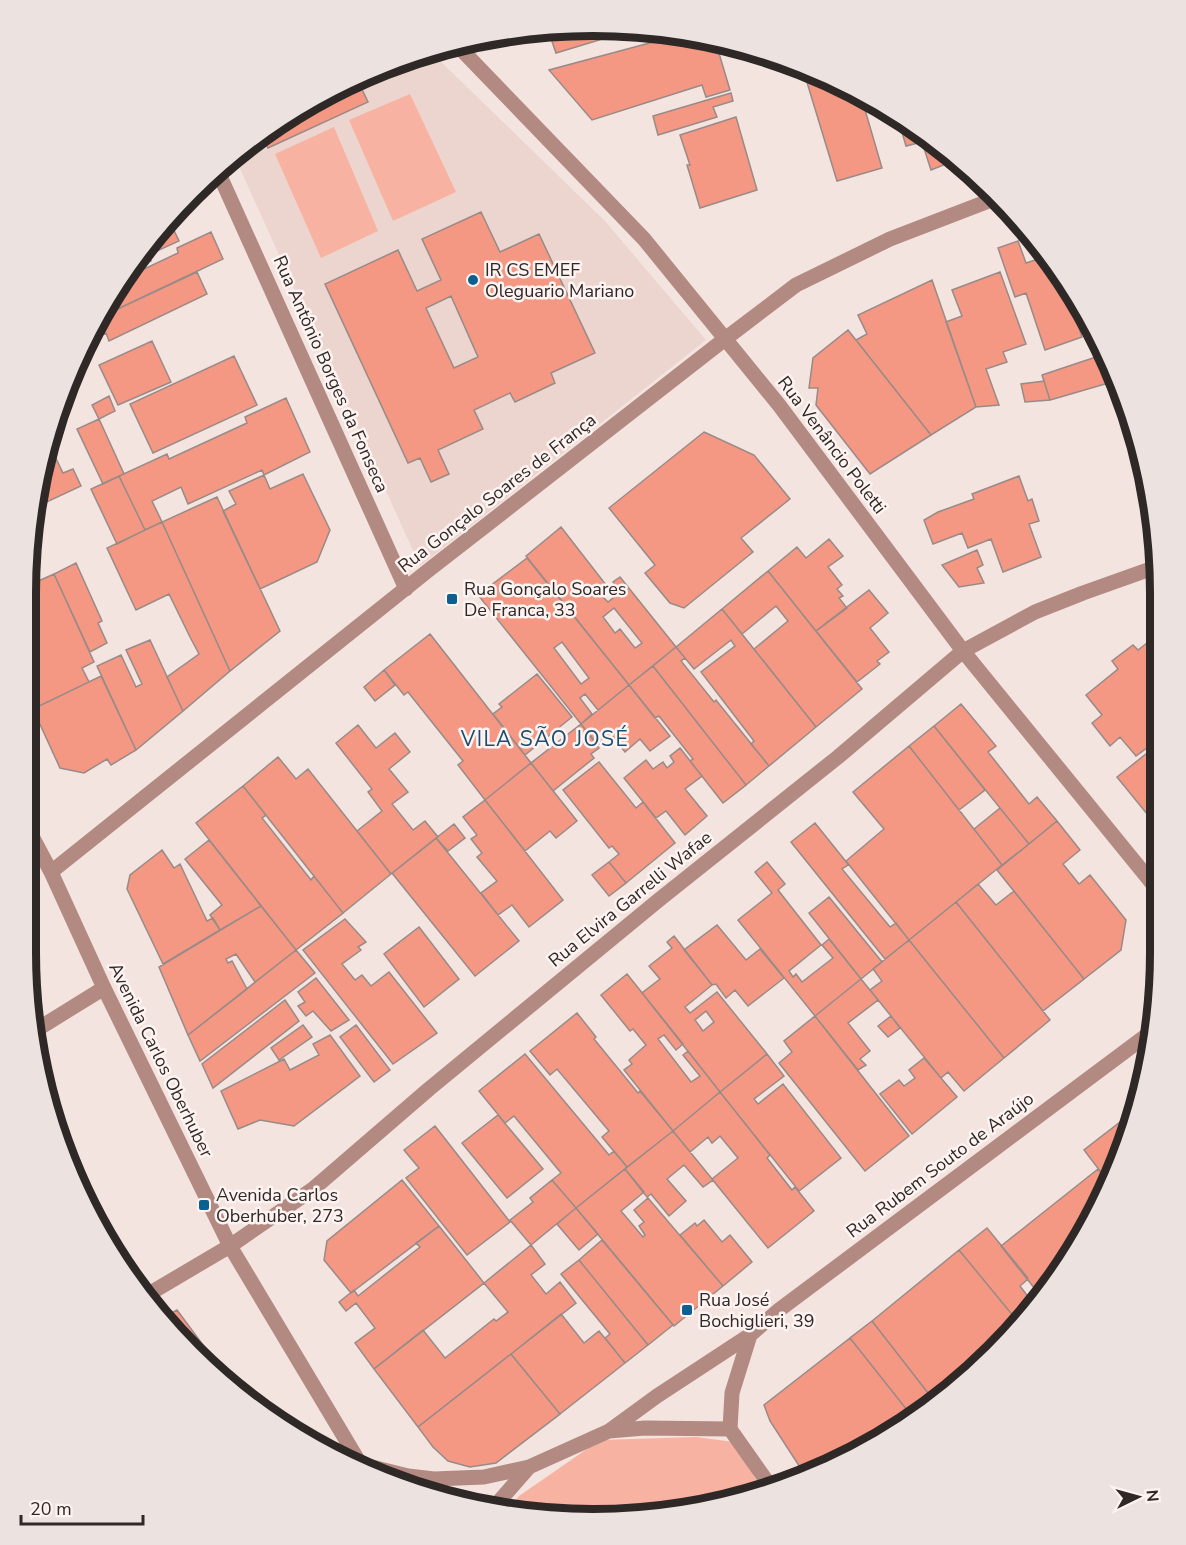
<svg xmlns="http://www.w3.org/2000/svg" width="1186" height="1545" viewBox="0 0 1186 1545" font-family="'Nunito Sans',sans-serif">
  <style>
    .built { fill: #edd5cf }
    .green { fill: #f7b2a2 }
    .building { fill: #f49884; stroke: #998a87; stroke-width: 1.5; fill-rule: evenodd }
    .lines { fill: none; stroke-linecap: round; stroke-linejoin: round }
    .minor { stroke: #b38a81; stroke-width: 15 }
    .poi-dot { fill: #0c5f91; stroke: #fdf3f1; stroke-width: 2 }
    .labels { text-anchor: middle; stroke-width: 5; stroke-linejoin: round; paint-order: stroke }
    .poi-label { font-size: 18px; fill: #2e2827; stroke: #fdf3f1; text-anchor: start }
    .street-label { font-size: 18px; fill: #2e2827; stroke: #fdf3f1 }
    .quarter-label { font-size: 21px; letter-spacing: 1.5px; fill: #1a4d70; stroke: #fdf3f1 }
    .rim { fill: none; stroke: #2e2827; stroke-width: 8 }
  </style>
  <rect width="100%" height="100%" fill="#f4e4e0"/>
  <!-- built -->
  <path class="built" d="M431 52 605 221 706 340 420 566 236 160 278 121 376 69Z"/>
  <!-- green -->
  <path class="green" d="M410 94 456 192 393 221 349 120Z
    M334 127 378 231 321 258 275 154Z
    M696 1437 734 1442 763 1492 630 1518 511 1507 519 1496 600 1440Z"/>
  <!-- building -->
  <path class="building" d="M593 26 618 28 619 34 556 53 548 30Z
    M683 34 715 40 730 90 706 97 702 85 592 120 549 70Z
    M722 42 747 49 726 55Z
    M802 66 861 96 882 168 837 181Z
    M357 79 368 102 268 148 262 136 278 121Z
    M731 93 733 101 713 107 717 117 658 135 653 116Z
    M897 115 909 121 956 160 931 170 922 142 906 146Z
    M736 117 757 190 700 208 687 165H690L680 135Z
    M481 212 500 252 539 234 595 353 551 373 555 383 515 402 510 393 474 410 483 429 438 450 449 474 431 482 420 458 408 463 325 284 398 250 417 291 441 280 422 239ZM451 296 478 357 454 368 426 308Z
    M170 222 179 241 148 255 151 261 131 270 143 248Z
    M211 232 223 259 107 314 127 277 178 253 177 248Z
    M1018 241 1026 263 1047 256 1065 278 1081 310 1074 312 1082 337 1045 350 1026 293 1015 297 998 248Z
    M197 272 207 294 109 341 106 333 94 338 107 314Z
    M1000 272 1026 344 1003 352 1007 362 986 369 999 405 976 407 946 322 962 316 952 290Z
    M932 280 976 407 931 435 856 340 867 334 858 315Z
    M848 330 931 435 870 474 816 405 818 388H809L813 358Z
    M152 341 171 382 118 405 99 365Z
    M1102 355 1112 382 1050 400 1042 375Z
    M234 356 257 405 153 453 130 404Z
    M1044 381 1050 400 1025 402 1021 384Z
    M1116 381 1130 410 1135 431 1128 433 1112 382Z
    M109 396 115 411 99 419 92 405Z
    M286 398 310 452 264 475 262 470 188 504 181 487 152 501 162 522 145 530 119 476 167 454 169 459 247 423 245 417Z
    M99 419 124 474 103 484 77 429Z
    M704 432 754 455 790 499 741 538 753 552 684 608 670 603 645 573 655 565 609 508Z
    M49 444 63 473 73 469 81 486 36 507Z
    M303 474 330 530 317 562 260 589 223 511 236 504 229 491 264 475 270 489Z
    M119 476 145 530 117 544 91 489Z
    M1019 476 1028 501 1032 499 1039 521 1029 524 1041 557 1003 572 991 539 968 548 962 533 933 544 924 520 938 512 974 499 972 494Z
    M217 497 280 631 230 671 162 522Z
    M162 522 230 671 183 711 167 677 199 654 190 637 169 594 136 610 107 548Z
    M561 527 610 590 602 596 608 602 620 592 613 582 620 577 676 647 629 685 526 556ZM614 608 642 643 635 648 620 629 615 633 603 617Z
    M829 539 843 556 828 567 842 585 837 589 843 596 839 598 847 608 816 631 768 571 797 547 806 558Z
    M977 550 983 565 977 568 984 583 959 587 942 565Z
    M527 558 629 685 598 710 585 694 580 698 592 714 581 724 478 595ZM562 642 589 678 581 684 554 648Z
    M76 563 102 621 98 623 107 643 90 652 54 574Z
    M768 571 862 689 816 727 754 649 788 621 776 606 742 634 722 609Z
    M54 574 94 662 82 668 89 682 33 709 26 694 27 586Z
    M869 590 888 613 870 628 889 652 877 661 880 664 857 682 816 631Z
    M722 609 816 727 769 766 751 744 754 741 701 672 735 646 731 640 694 669 676 647Z
    M430 634 531 763 485 800 458 765 463 761 408 692 404 695 384 670Z
    M1156 636V741L1136 756 1120 737 1110 746 1092 723 1102 715 1086 695 1118 669 1112 661 1133 645 1138 650Z
    M150 640 183 711 136 750 97 666 121 655 136 687 142 684 126 650Z
    M676 647 685 658 681 661 714 702 716 700 769 766 746 785 653 666Z
    M653 666 746 785 723 803 690 761 693 759 659 716 655 718 629 685Z
    M384 670 395 685 375 701 364 687Z
    M537 674 572 717 525 755 493 714 502 707 499 704Z
    M101 676 136 750 111 765 107 759 84 773 60 768 33 709Z
    M629 685 670 736 650 751 640 739 625 752 611 734 598 745 581 724Z
    M961 704 996 746 988 752 1029 804 1037 797 1057 821 1029 844 934 726Z
    M581 724 599 748 591 754 594 758 553 791 531 763Z
    M358 725 376 748 395 733 410 752 389 769 408 792 392 804 413 830 425 821 438 837 391 874 357 831 382 811 368 792 372 789 336 743Z
    M934 726 985 790 959 810 909 746Z
    M909 746 1002 865 909 940 846 861 884 829 853 792Z
    M1156 746V825L1117 777Z
    M680 748 702 776 685 789 707 816 685 835 666 811 656 818 624 778 646 760 653 769 663 762 667 768 674 762 670 756Z
    M278 757 296 779 308 769 391 874 343 913 243 786Z
    M599 762 636 808 643 802 675 843 626 883 609 862 619 854 612 846 609 848 563 790Z
    M531 763 577 821 556 838 550 831 525 851 485 800Z
    M243 786 266 815 262 818 311 880 314 876 343 913 296 950 196 823Z
    M485 800 563 900 529 927 512 905 498 915 481 893 497 881 477 857 482 853 471 839 477 835 463 817Z
    M1000 808 1029 844 1002 865 974 829Z
    M1057 821 1080 850 1063 864 1079 884 1090 875 1126 920 1121 950 1084 979 997 870Z
    M815 823 847 863 848 865 842 869 890 927 896 923 909 940 885 959 791 842Z
    M454 824 465 838 448 851 436 838Z
    M436 838 519 941 475 976 392 873Z
    M209 840 261 906 220 930 210 915 222 905 185 859Z
    M162 850 174 868 180 864 207 921 213 918 220 930 163 964 127 889 130 875Z
    M609 862 626 883 609 896 592 875Z
    M767 862 785 884 778 890 821 945 789 971 793 977 796 974 802 982 833 958 822 945 829 939 861 979 815 1016 738 920 772 893 755 872Z
    M978 884 996 905 1014 891 1084 979 1043 1011 956 902Z
    M829 897 882 962 861 979 809 913Z
    M956 902 1050 1020 1004 1058 909 940Z
    M261 906 296 950 255 982 236 954 226 959 228 963 232 961 247 989 188 1035 159 967Z
    M345 919 366 942 358 947 361 950 342 964 355 980 362 975 371 986 389 972 437 1033 393 1064 303 950Z
    M717 925 746 960 760 949 784 978 748 1006 735 990 726 998 716 984 712 985 684 950Z
    M419 927 459 979 424 1007 384 954Z
    M674 936 712 985 685 1007 690 1013 717 992 767 1054 720 1092 642 993 660 979 649 966 672 948 667 942ZM706 1011 714 1022 703 1031 695 1020Z
    M909 940 1004 1058 964 1091 948 1072 941 1078 870 990 882 981 873 969Z
    M296 950 315 973 200 1061 188 1035Z
    M627 974 683 1044 676 1050 664 1035 658 1039 691 1082 700 1076 683 1055 688 1051 720 1092 673 1131 624 1070 632 1064 629 1060 646 1045 633 1029 630 1031 601 995Z
    M316 978 349 1020 331 1031 313 1011 306 1016 298 1006 305 1002 298 992Z
    M861 979 878 1000 848 1023 870 1051 860 1059 866 1065 858 1070 815 1016Z
    M285 1000 299 1021 213 1088 202 1064Z
    M577 1013 596 1037 594 1039 638 1093 640 1091 673 1131 627 1167 602 1137 609 1131 557 1069 550 1075 530 1051Z
    M815 1016 909 1136 865 1171 779 1063 792 1052 784 1041Z
    M891 1016 900 1028 888 1037 878 1026Z
    M303 1025 312 1037 279 1060 271 1048Z
    M356 1025 390 1070 374 1082 340 1037Z
    M330 1035 360 1076 294 1126 260 1120 238 1129 221 1091 284 1059 290 1070 319 1055 313 1044Z
    M525 1054 609 1155 614 1151 627 1167 576 1208 552 1180 561 1173 514 1116 505 1123 479 1091Z
    M767 1054 784 1076 754 1099 758 1104 783 1084 841 1158 799 1191 720 1092Z
    M924 1058 957 1097 912 1134 880 1094 899 1080 904 1086 915 1078 909 1070Z
    M720 1092 770 1155 767 1158 792 1190 795 1187 814 1211 768 1248 712 1179 738 1158 720 1136 712 1143 708 1137 690 1152 673 1131Z
    M1133 1112 1117 1169 1110 1184 1084 1150Z
    M498 1115 543 1169 507 1198 462 1143Z
    M435 1126 510 1222 467 1255 406 1178 419 1168 404 1150Z
    M673 1131 713 1180 703 1187 684 1165 667 1179 686 1201 669 1216 651 1194 647 1197 625 1169Z
    M625 1169 644 1192 621 1211 643 1237 645 1235 639 1226 644 1222 634 1210 648 1198 723 1286 674 1326 576 1208Z
    M1098 1169 1109 1184 1065 1267 1044 1293 1042 1291 1039 1294 1001 1246Z
    M402 1180 439 1226 351 1293 324 1260 327 1241Z
    M552 1180 576 1208 531 1245 510 1220 533 1202 530 1198Z
    M576 1208 598 1234 579 1250 557 1224Z
    M704 1220 722 1242 730 1235 752 1262 723 1286 680 1235 695 1223 697 1226Z
    M439 1226 484 1283 374 1369 355 1343 375 1328 356 1303 346 1311 339 1302 354 1290 358 1296 420 1247 416 1243Z
    M987 1228 1027 1277 1028 1279 1020 1286 1029 1298 1038 1291 1041 1296 1019 1323 959 1250Z
    M602 1240 673 1325 648 1345 579 1260Z
    M531 1245 545 1264 531 1275 546 1294 560 1282 576 1303 418 1427 374 1369 423 1330 445 1358 494 1319 496 1321 508 1312 484 1283Z
    M959 1250 1019 1323 995 1353 935 1402 872 1321Z
    M579 1260 648 1345 625 1363 605 1338 610 1334 561 1274Z
    M177 1310 206 1349 194 1355 164 1317Z
    M561 1314 584 1343 599 1331 625 1363 560 1414 511 1354Z
    M872 1321 928 1393 907 1410 850 1338Z
    M850 1338 907 1410 850 1453 805 1475 770 1421 764 1405Z
    M206 1349 235 1386 194 1355Z
    M511 1354 560 1414 496 1463 470 1467 448 1461 433 1447 418 1427Z
    M928 1393 935 1402 908 1424 850 1453Z"/>
  <g class="lines">
    <!-- minor -->
    <path class="minor" d="M456 44 644 239 779 405 963 651 1156 888
      M220 176 406 589
      M26 825 51 872 104 988 230 1246 361 1465
      M51 872 430 569 725 339 796 285 890 239 999 197
      M36 1030 104 988
      M147 1295 230 1246 313 1189 429 1089 660 899 838 757 963 651 1035 612 1083 593 1156 567
      M750 1335 732 1393 730 1429 773 1490
      M609 1431 645 1428 730 1429
      M360 1464 408 1476 434 1479 484 1477 529 1467 609 1431 657 1396 750 1335 779 1310 1155 1029
      M496 1505 529 1467"/>
  </g>
  <!-- markers -->
  <g class="poi-dot">
    <circle cx="473" cy="280" r="6"/>
    <rect x="446" y="593" width="12" height="12" rx="3"/>
    <rect x="198" y="1199" width="12" height="12" rx="3"/>
    <rect x="681" y="1304" width="12" height="12" rx="3"/>
  </g>
  <g class="labels">
    <!-- poi labels -->
    <g class="poi-label">
      <text x="485" y="276">IR CS EMEF<tspan x="485" dy="21">Oleguario Mariano</tspan></text>
      <text x="464" y="595">Rua Gonçalo Soares<tspan x="464" dy="21">De Franca, 33</tspan></text>
      <text x="216" y="1201">Avenida Carlos<tspan x="216" dy="21">Oberhuber, 273</tspan></text>
      <text x="699" y="1306">Rua José<tspan x="699" dy="21">Bochiglieri, 39</tspan></text>
    </g>
    <!-- street labels -->
    <g class="street-label">
      <text transform="translate(331 374) rotate(66)" y="6">Rua Antônio Borges da Fonseca</text>
      <text transform="translate(832 445) rotate(53)" y="6">Rua Venâncio Poletti</text>
      <text transform="translate(497 493) rotate(-38)" y="6">Rua Gonçalo Soares de França</text>
      <text transform="translate(630 899) rotate(-39)" y="6">Rua Elvira Garrelli Wafae</text>
      <text transform="translate(161 1060) rotate(64)" y="6">Avenida Carlos Oberhuber</text>
      <text transform="translate(940 1165) rotate(-37)" y="6">Rua Rubem Souto de Araújo</text>
    </g>
    <!-- quarter labels -->
    <g class="quarter-label">
      <text x="545" y="746">VILA SÃO JOSÉ</text>
    </g>
  </g>
  <!-- crop -->
  <path d="M0 0H1186V1545H0ZM593 36H593A557 557 0 0 1 1150 593V952A557 557 0 0 1 593 1509H593A557 557 0 0 1 36 952V593A557 557 0 0 1 593 36Z" fill="#ece3e1" fill-rule="evenodd"/>
  <path class="rim" d="M593 36H593A557 557 0 0 1 1150 593V952A557 557 0 0 1 593 1509H593A557 557 0 0 1 36 952V593A557 557 0 0 1 593 36Z"/>
  <!-- north arrow -->
  <g transform="translate(1138 1497) rotate(85)" stroke="#fdf3f1" stroke-width="4.5" paint-order="stroke">
  <path d="M0-4.5L10 22L0 15L-10 22Z" fill="#2e2827"/>
  <text y="-9" font-size="16" font-weight="bold" text-anchor="middle" fill="#2e2827">N</text>
  </g>
  <!-- scale -->
  <path d="M21 1515v9h122v-9" fill="none" stroke="#2e2827" stroke-width="3"/>
  <text x="30" y="1515" font-size="18" fill="#2e2827" stroke="#fdf3f1" stroke-width="4.5" paint-order="stroke">20 m</text>
</svg>
